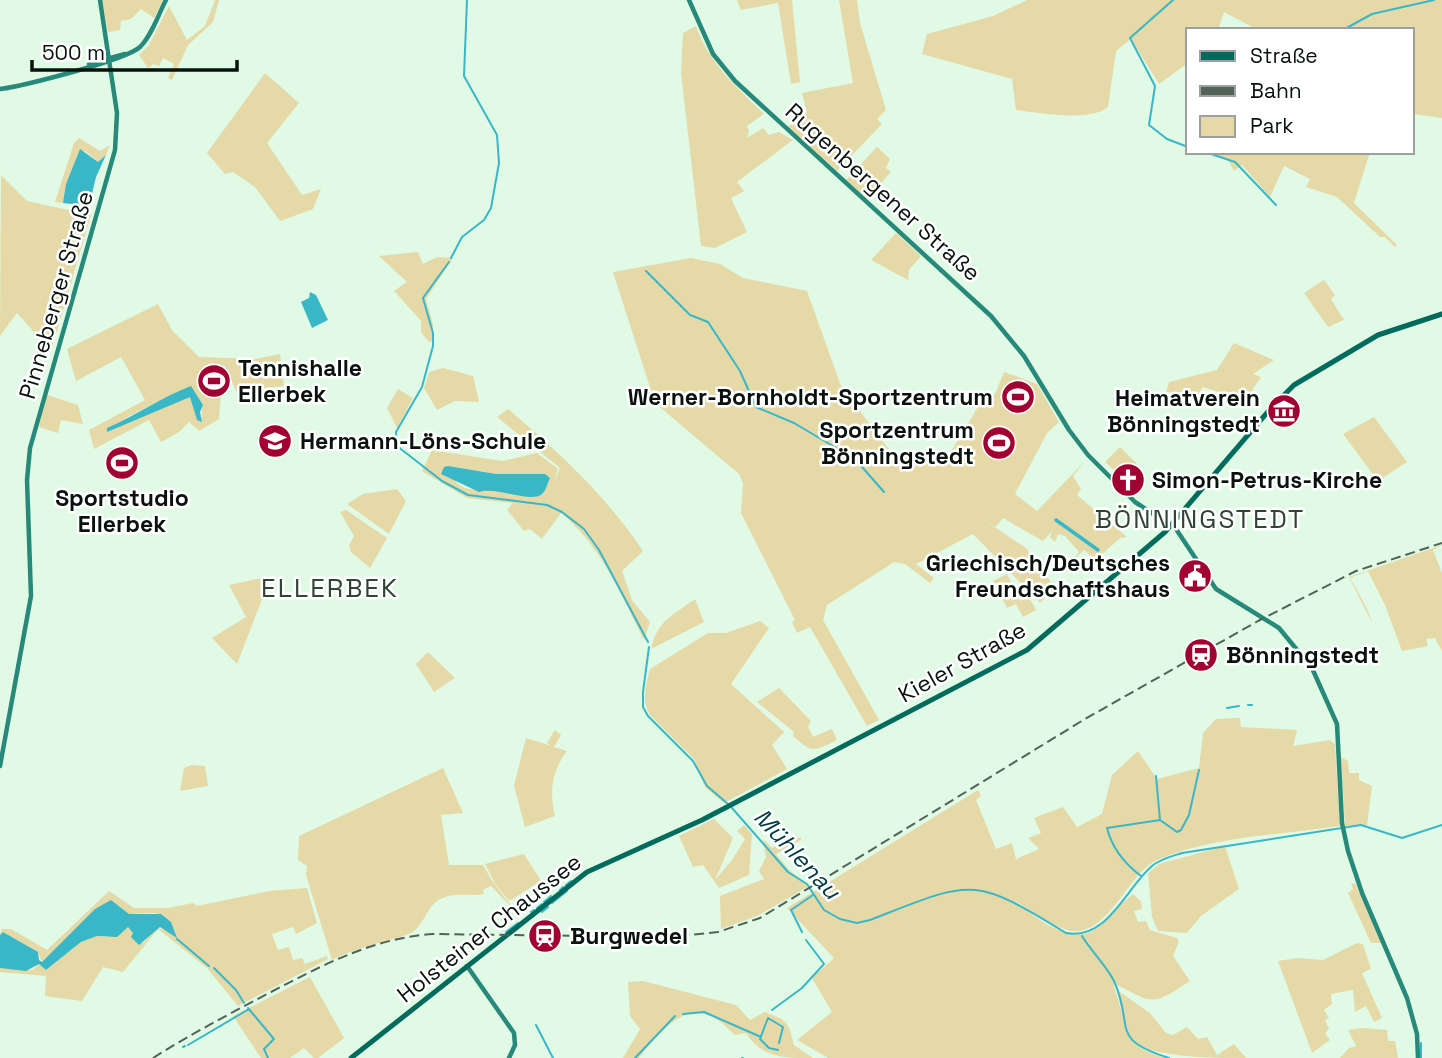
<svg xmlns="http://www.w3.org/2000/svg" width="1442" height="1058" viewBox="0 0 1442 1058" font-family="'Space Grotesk',sans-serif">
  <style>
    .green { fill: #e4d9a7; fill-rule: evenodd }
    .water { fill: #3ab7c7 }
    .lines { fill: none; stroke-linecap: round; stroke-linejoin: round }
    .stream { stroke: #3ab7c7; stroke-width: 2 }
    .canal { stroke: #3ab7c7; stroke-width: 3.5 }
    .secondary { stroke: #278979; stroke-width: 4.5 }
    .primary { stroke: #006b5d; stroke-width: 5 }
    .rail { stroke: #536257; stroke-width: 2; stroke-dasharray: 10 5; stroke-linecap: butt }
    .labels { text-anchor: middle; stroke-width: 5; stroke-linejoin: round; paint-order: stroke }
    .street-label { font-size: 23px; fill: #09120c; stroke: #fff }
    .poi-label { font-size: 23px; font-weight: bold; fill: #09120c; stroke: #fff; text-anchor: start }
    .water-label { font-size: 24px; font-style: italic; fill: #003a40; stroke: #fff }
    .quarter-label { font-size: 26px; letter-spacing: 2px; fill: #304535; stroke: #fff }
  </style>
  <rect width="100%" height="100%" fill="#e0fae6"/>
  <!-- green -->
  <path class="green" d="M102 0H163L154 18 141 9 131 19 121 21 120 30 108 32Z
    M215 0H219L213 22 188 45 172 80 168 78 174 64 163 58 159 66 153 64 148 68 139 55 149 45 169 6 187 40 205 26Z
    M737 0H792L800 82 791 84 778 3 741 10Z
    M839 0H857L860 23 886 110 877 119 882 124 837 171 788 127 807 112 802 93 853 83Z
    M1027 0H1442V118L1412 114V30H1258L1224 12 1218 30H1188V63L1159 84 1131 39 1116 51 1108 107C1090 122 1039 113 1016 110L1012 79 922 54 927 34 993 16Z
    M696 26C709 63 737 88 764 114L747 126 749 131 747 138 763 128 769 135 779 132 793 140 737 182 744 191 731 198 747 232 715 248 701 246 681 73 683 33Z
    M265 73 299 103 267 143 302 195 321 189 313 209 280 221 255 187 233 172 225 174 207 153Z
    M79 138 100 151 110 145 106 155 98 162 85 151 77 155 63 203 55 202 74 143Z
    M877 147 890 159 886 168 891 172 867 199 846 180Z
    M1205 152H1370L1354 203 1397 245 1395 247 1385 237H1380L1337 197 1306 187 1310 179 1284 166 1270 197 1242 165 1234 171 1228 160Z
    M1 175 27 201 91 215 51 351 17 313 0 336Z
    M896 233 921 256 909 270 908 280 871 260Z
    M418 252 423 264 437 257 453 258 426 299 433 325V341L429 342 421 332V321L394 291 407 282 379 256Z
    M691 258 720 264 743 278 807 291 841 386 891 452 900 456 928 450 950 453 984 397 995 394 1004 372 1037 384 1059 422 1047 433 1015 494 1037 511 1086 460 1073 476 1081 489 1077 495 1127 537 1120 538 1099 557 1114 569 1112 572 1084 550 1071 562 1072 574 1070 563 1079 552 1065 536 1058 534 1055 542 1050 537 1052 531 1043 541 1003 518 995 528 981 518 1026 548 1054 586V590L1040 603 973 534 916 564 934 578 930 583 905 564 894 562 827 605 823 620 879 720 867 726 810 627 797 633 792 622 795 620 741 513 743 483 739 474 655 403 613 272Z
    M1324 280 1335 295 1331 299 1344 320 1328 327 1304 293Z
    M158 304 172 330 199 357 256 359 280 354 284 386 236 391 225 366 202 374 213 399 221 395 219 419 199 431 189 422 179 432 161 442 149 420 94 449 89 430 145 400 121 357 76 381 67 349ZM186 388 201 402 202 417 197 420 191 396 107 431 129 416Z
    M1234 343 1274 360 1253 374 1261 377 1245 401 1203 387 1198 395 1166 392 1169 382 1217 370Z
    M443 368 473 376 479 402 455 401 437 410 424 388 429 372Z
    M398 389 413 398 397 428 387 408Z
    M47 395 78 405 83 424 61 420 58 433 39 427Z
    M508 409C559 452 606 496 643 551L622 571 632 600 650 622 644 640C620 593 602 547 561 513L542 539 530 529 524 531 507 510 513 503 467 498 422 471 432 450 502 461 537 453 558 469 553 484 560 468 497 417ZM448 466 496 474H538L504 493C482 483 459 502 448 466Z
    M1374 417 1407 462 1378 481 1343 434Z
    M1120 447 1137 464 1122 479 1118 474 1121 470H1114L1105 462Z
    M397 489 406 501 389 534 347 504 363 494Z
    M346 510 387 538 370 568 351 552 349 545 354 536 340 512Z
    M1442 545 1433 550 1442 573V651L1435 638 1426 639 1428 646 1402 651 1385 605 1368 571 1350 578C1358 592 1368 608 1372 623L1349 577Z
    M1007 574 1020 601 1029 597 1036 610 1023 617 1016 604 1007 608 993 581Z
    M271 576 237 664 212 638 246 617 229 585Z
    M695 599 704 622 651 649C657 621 673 615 695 599Z
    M760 621 769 628 731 684 784 732 772 745 787 769 724 803 705 787 694 759 650 715C641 700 646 685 650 669L708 633H726Z
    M428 652 455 678 434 692 416 664Z
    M779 688 811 721 808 726 813 737 832 729 837 740C813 752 812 753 793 736L794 732 757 702Z
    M1240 718 1241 727 1297 730 1293 746 1330 740 1335 744 1340 826C1280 835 1212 836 1157 860 1130 872 1113 925 1080 931 1063 935 1030 908 1014 901 1035 916 1071 948 1097 928 1110 918 1120 903 1133 894L1141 901 1142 909 1134 911 1138 922 1146 921 1150 930 1177 938 1179 942 1173 956 1190 981C1150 1007 1155 1004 1113 983L1123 1017 1117 990 1150 1013 1166 1033 1173 1035 1187 1027 1198 1039 1207 1037 1217 1055 1234 1044 1246 1058C1217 1058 1154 1058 1134 1042 1129 1037 1127 1029 1125 1022 1128 1047 1145 1051 1165 1058H828L797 1040 832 1012 812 978 834 958 787 908 978 790 981 796 976 800 996 849 1012 843 1016 859 1039 849 1028 838 1041 833 1034 818 1063 807 1077 827 1102 814 1112 775 1138 751 1157 779 1199 768 1203 733 1216 719Z
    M555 730 561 735 554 747 567 751C552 771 549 791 555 816L525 827 514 786 526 738 552 746 547 743Z
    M1341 757 1348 761 1349 773H1359V780L1372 786 1367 825 1345 826Z
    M192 765 205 766 208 786 180 791 184 768Z
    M443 768 463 813 441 815 449 865H483C493 884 506 899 519 915L491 886 483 890 484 894C470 897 452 891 437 901 426 909 422 929 409 934 383 943 357 947 332 960L306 875 307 866 298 860 299 836Z
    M714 819 733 838 715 880 732 860 745 839 737 831 744 825 752 834 749 875 719 888 703 865 693 867 679 836Z
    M801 837V840L776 854 789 870 809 886 759 915 721 929 720 896 764 879 759 871 766 857 763 839 772 848Z
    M1225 846 1239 889 1201 916 1187 933 1158 931 1152 917 1148 873 1159 864Z
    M524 854 541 881 509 901 496 885 485 864Z
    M1355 883 1381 943H1371L1348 893 1353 889 1351 884Z
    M307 888 317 923 296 934 293 927 272 934 278 950 289 947 293 960 302 958 305 964 327 956 328 959 238 1006 207 968 158 929 123 972 103 967 82 1001 45 996 46 976 0 972V968L32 970 39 964 46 970 81 942 97 936 108 937 128 927 143 943 157 928 165 930 155 913 129 914 111 900 42 962 38 952 3 932 0 935 2 929H11L47 950 109 891 134 908H168L193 903 197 906 269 891Z
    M1357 943 1363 944 1371 969 1362 973 1382 1018 1374 1022 1366 1006 1355 1012 1353 990 1331 994 1332 1004 1324 1010 1329 1018 1325 1020 1329 1029 1325 1033 1330 1040 1312 1053 1278 961 1297 958 1323 960Z
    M310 977 344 1038 318 1058H314L304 1048 290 1058H261L233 1016Z
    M643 981 736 1005 750 1020 765 1012C788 1021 788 1021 794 1045L813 1058C784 1058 762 1058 746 1033L735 1035C731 1032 728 1028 723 1024 688 994 660 1032 639 1058H623L640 1029 630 1016 628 982Z
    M1362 1028 1387 1030 1388 1041H1395L1398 1058H1340L1349 1048 1356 1046 1348 1030Z"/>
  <!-- water -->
  <path class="water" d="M80 149 98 162 106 155 96 177 89 206 63 203 66 184Z
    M310 292 316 295 328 320 312 328 301 302 309 298Z
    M191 386 203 405 200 412 202 422 197 420 190 397 107 432V428C135 416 164 396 191 386Z
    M448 466 496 474H545L550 478C548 482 546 490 543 493 533 505 496 486 479 492L441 474 444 467Z
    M111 900 129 914H161L171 922 177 938 160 927 139 945 131 937 133 933 128 927 117 937 97 936 81 942 46 970 39 964 26 971 0 968V935L3 932 38 952 39 960 42 962 95 909Z"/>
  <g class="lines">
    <!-- stream -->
    <path class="stream" d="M1173 0 1130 38 1155 86 1149 125 1167 139 1188 147
      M1343 30 1372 14 1434 0
      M1205 152 1235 162 1276 205
      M451 258 462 237 484 220 491 208 499 163 497 135 464 76 467 0
      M449 262 423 298 433 333V346L422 387 396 432 397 446 442 481 468 495 547 505 562 512 584 529 599 550 648 642
      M646 271 690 315 708 322 740 371 756 407 794 423 855 459 884 492
      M649 647 643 692V707L648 716 693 761 707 786 728 804
      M1248 705H1252
      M1227 708 1239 706
      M1156 776 1160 820
      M732 808 788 872 807 884 824 910 840 919 857 923 870 920C971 881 971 874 1066 933 1107 941 1126 888 1152 866 1160 859 1173 856 1182 853L1361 825 1402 838 1442 825
      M1141 876C1125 864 1112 848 1107 828L1160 820 1177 832 1181 830 1189 815 1199 770
      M566 885 571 881
      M560 890 563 887
      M544 902 551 896
      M552 903 567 891
      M537 908 542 904
      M531 912 534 910
      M542 912 548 907
      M506 932 518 923
      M802 932 791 910 813 895
      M1082 936C1091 951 1106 965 1114 981 1135 1028 1108 1039 1169 1058
      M177 939 209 966
      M214 968 236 990 244 1003
      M248 1008 274 1039 264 1049 268 1058
      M772 1010 802 988 824 964 806 940
      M683 1014 704 1012 761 1037
      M536 1025 553 1058
      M1421 1043V1058
      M188 1045 249 1009
      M183 1047 185 1046
      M778 1050 769 1048 760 1039 768 1018 783 1027 779 1043
      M635 1058 675 1016
      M742 1058H743"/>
    <!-- canal -->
    <path class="canal" d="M1056 520 1098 550"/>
    <!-- secondary -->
    <path class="secondary" d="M689 0 713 54 735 81 991 316 1024 356 1069 430 1088 455 1135 502 1176 529 1216 589 1279 628 1312 668 1337 724 1342 823 1348 851 1362 893 1407 998 1417 1034 1418 1058
      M89 64 125 54
      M0 89C23 86 126 60 140 47 152 35 158 15 166 0
      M0 766 31 596 27 480 30 448 115 150 117 113 100 0
      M467 966 514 1033 515 1045 509 1058"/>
    <!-- primary -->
    <path class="primary" d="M351 1058 587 872 702 820 1027 650 1165 532 1272 407 1294 385 1378 335 1442 314"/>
    <!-- rail -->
    <path class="rail" d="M153 1058C191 1034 231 1013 271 992 323 965 373 938 433 934L672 937 718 932 760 918 1085 719 1258 621 1356 571 1442 543"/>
  </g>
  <!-- icons -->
  <defs>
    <g id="stadium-disc" transform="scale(1.75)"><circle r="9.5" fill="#a10131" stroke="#fff"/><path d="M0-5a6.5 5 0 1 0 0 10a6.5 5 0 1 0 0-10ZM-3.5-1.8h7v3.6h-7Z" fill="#fff"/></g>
    <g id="museum-disc" transform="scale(1.75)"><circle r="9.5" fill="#a10131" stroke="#fff"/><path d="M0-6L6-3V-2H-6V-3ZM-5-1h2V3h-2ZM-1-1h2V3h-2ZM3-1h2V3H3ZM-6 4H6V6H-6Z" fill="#fff"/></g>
    <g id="school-disc" transform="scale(1.75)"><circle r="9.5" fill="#a10131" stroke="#fff"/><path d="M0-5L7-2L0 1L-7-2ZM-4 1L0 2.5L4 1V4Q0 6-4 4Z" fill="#fff"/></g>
    <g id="church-disc" transform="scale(1.75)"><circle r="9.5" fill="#a10131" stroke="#fff"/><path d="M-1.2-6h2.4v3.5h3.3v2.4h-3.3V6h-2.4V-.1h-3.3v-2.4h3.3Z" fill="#fff"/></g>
    <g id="civic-disc" transform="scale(1.75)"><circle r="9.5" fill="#a10131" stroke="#fff"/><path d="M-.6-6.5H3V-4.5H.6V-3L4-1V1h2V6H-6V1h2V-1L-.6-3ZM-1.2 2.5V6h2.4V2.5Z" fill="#fff"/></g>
    <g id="station-disc" transform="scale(1.75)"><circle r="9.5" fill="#a10131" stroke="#fff"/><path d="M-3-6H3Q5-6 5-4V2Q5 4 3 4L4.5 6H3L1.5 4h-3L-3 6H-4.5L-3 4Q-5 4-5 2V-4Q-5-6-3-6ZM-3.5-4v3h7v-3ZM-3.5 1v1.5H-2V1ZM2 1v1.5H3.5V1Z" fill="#fff"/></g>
  </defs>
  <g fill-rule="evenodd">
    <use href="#stadium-disc" x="214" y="381"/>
    <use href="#stadium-disc" x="1018" y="397"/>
    <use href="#museum-disc" x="1284" y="411"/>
    <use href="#school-disc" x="275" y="441"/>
    <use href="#stadium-disc" x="999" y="443"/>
    <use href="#stadium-disc" x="122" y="463"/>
    <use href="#church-disc" x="1128" y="480"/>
    <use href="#civic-disc" x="1195" y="576"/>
    <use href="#station-disc" x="1201" y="655"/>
    <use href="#station-disc" x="545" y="936"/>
  </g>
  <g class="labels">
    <!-- street labels -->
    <g class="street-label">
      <text transform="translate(883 192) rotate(42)" y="8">Rugenbergener Straße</text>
      <text transform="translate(56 295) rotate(-74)" y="8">Pinneberger Straße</text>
      <text transform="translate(962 662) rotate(-29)" y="8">Kieler Straße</text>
      <text transform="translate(489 928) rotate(-38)" y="8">Holsteiner Chaussee</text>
    </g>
    <!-- poi labels -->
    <g class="poi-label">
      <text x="238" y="376">Tennishalle<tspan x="238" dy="26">Ellerbek</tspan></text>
      <text x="993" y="405" text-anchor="end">Werner-Bornholdt-Sportzentrum</text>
      <text x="1260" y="406" text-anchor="end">Heimatverein<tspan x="1260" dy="26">Bönningstedt</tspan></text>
      <text x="974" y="438" text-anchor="end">Sportzentrum<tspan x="974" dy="26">Bönningstedt</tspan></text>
      <text x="300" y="449">Hermann-Löns-Schule</text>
      <text x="1152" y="488">Simon-Petrus-Kirche</text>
      <text x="122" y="506" text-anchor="middle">Sportstudio<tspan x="122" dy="26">Ellerbek</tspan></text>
      <text x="1170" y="571" text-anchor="end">Griechisch/Deutsches<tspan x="1170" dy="26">Freundschaftshaus</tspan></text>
      <text x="1226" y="663">Bönningstedt</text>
      <text x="570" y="944">Burgwedel</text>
    </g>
    <!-- water labels -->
    <g class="water-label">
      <text transform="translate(797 854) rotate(47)" y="8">Mühlenau</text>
    </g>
    <!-- quarter labels -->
    <g class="quarter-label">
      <text x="1200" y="528">BÖNNINGSTEDT</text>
      <text x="330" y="597">ELLERBEK</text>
    </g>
  </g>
  <!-- legend -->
  <rect x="1186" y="28" width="228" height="126" fill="#ffffff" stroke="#9da09e" stroke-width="2"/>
  <rect x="1200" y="51" width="35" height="10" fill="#006b5d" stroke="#9da09e" stroke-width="2"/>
  <text x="1250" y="63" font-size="21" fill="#09120c">Straße</text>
  <rect x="1200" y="86" width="35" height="10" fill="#536257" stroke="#9da09e" stroke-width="2"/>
  <text x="1250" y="98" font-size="21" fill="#09120c">Bahn</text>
  <rect x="1200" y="116" width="35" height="21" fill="#e4d9a7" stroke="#9da09e" stroke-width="2"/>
  <text x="1250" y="133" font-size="21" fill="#09120c">Park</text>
  <!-- scale -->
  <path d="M32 60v10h205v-10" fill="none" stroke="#09120c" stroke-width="3.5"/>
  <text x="42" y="60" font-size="21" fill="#09120c" stroke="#ffffff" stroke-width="5" paint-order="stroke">500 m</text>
</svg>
